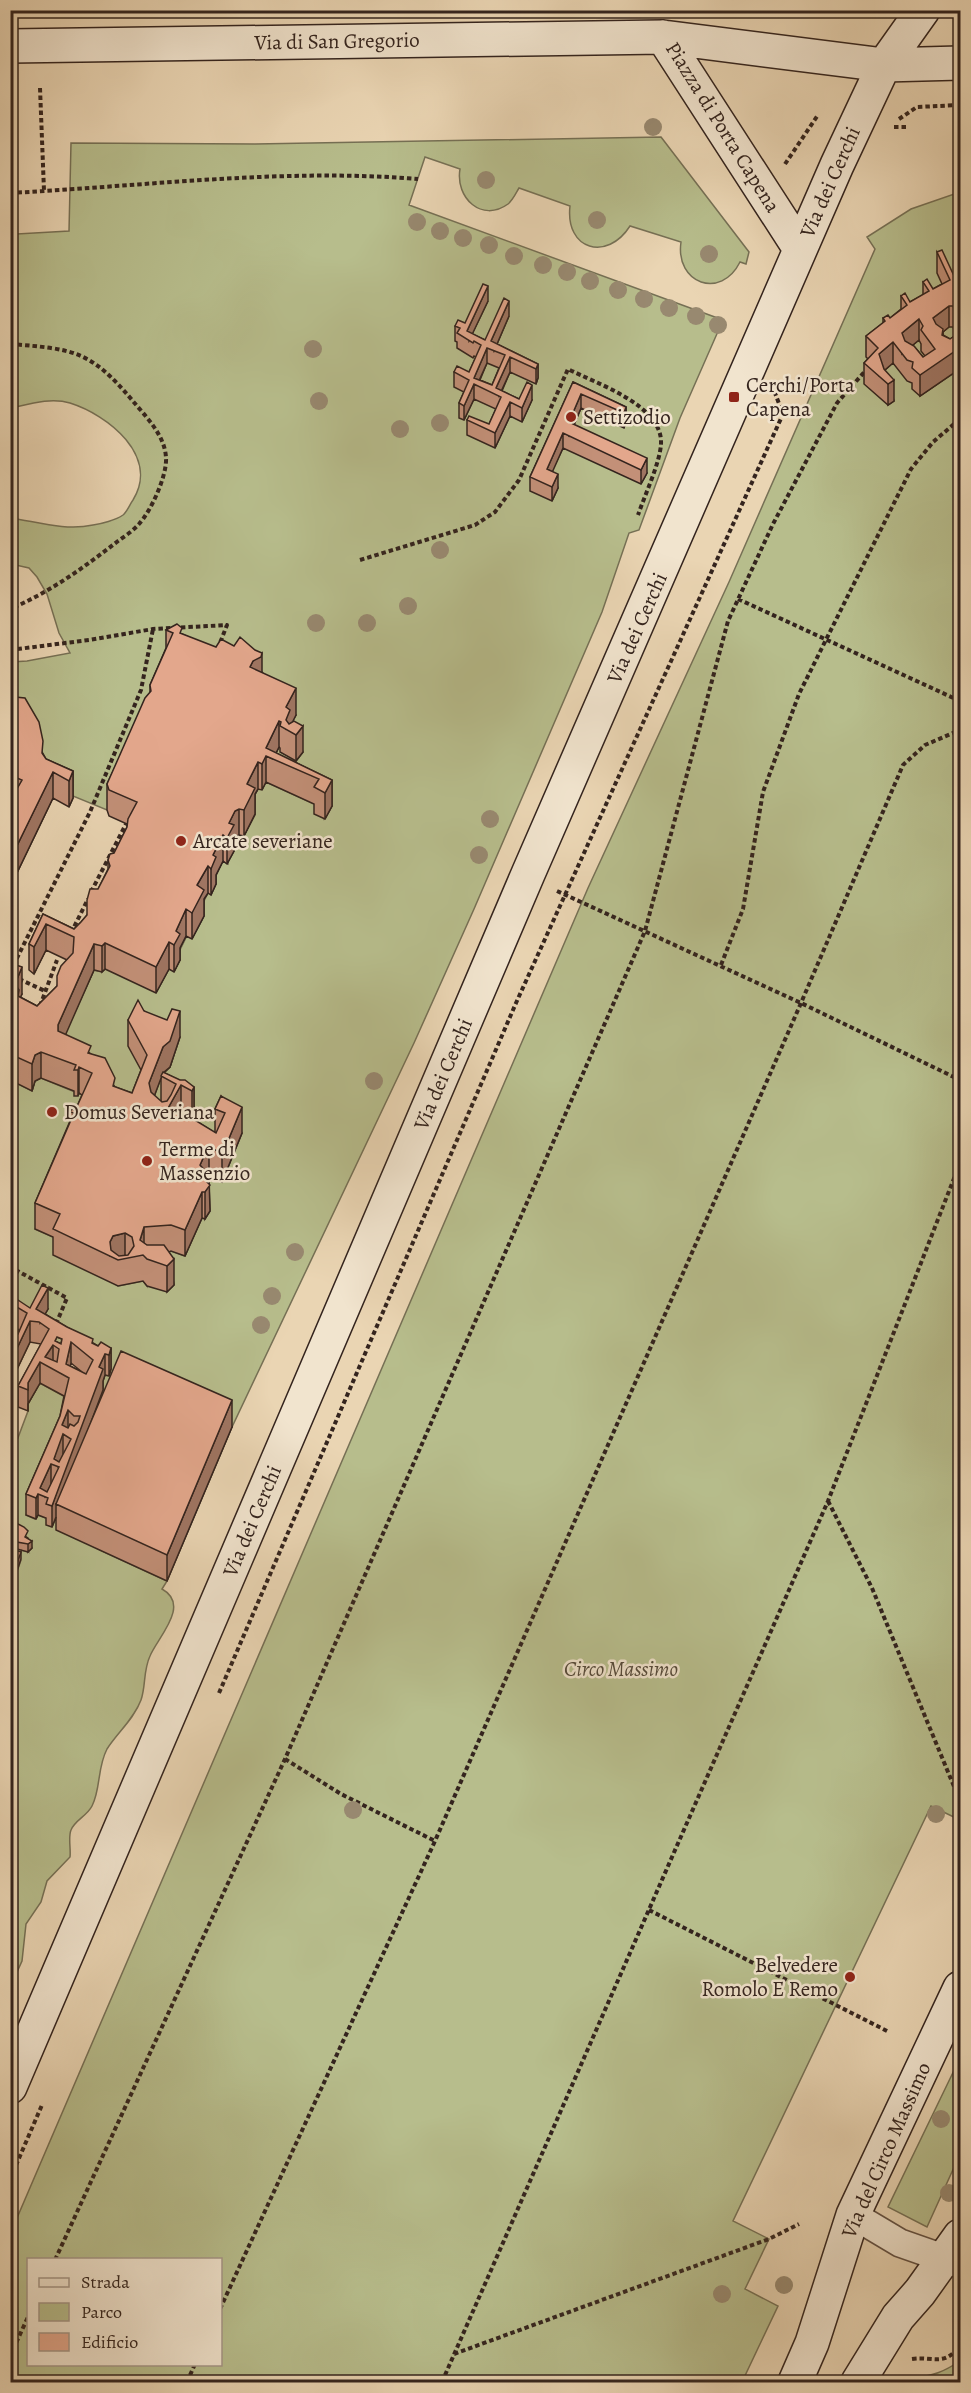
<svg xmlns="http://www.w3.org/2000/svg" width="971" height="2393" viewBox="0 0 971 2393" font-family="Alegreya,serif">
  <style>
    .green { fill: #b7bd8c; stroke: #767055; stroke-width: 1.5; fill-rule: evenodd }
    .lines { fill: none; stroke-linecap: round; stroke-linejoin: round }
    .street-casing { stroke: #625043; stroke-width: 30 }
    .secondary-casing { stroke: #34241e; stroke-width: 36 }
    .path { stroke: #34241e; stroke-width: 4; stroke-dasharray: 4.5 3; stroke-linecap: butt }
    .street { stroke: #f1e4ce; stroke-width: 27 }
    .secondary { stroke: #f1e4ce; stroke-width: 33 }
    .tram { stroke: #34241e; stroke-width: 1.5 }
    .tree { fill: #988970 }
    .wall { fill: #c39078; stroke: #34241e; stroke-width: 1.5; fill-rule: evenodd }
    .shaded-wall { fill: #9f7562; stroke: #34241e; stroke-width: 1.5 }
    .building { fill: #e3a78c; stroke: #34241e; stroke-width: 1.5; fill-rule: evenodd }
    .poi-dot { fill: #8f2418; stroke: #f1e4ce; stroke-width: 2 }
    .labels { text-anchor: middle; stroke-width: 5; stroke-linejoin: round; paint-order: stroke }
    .street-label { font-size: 21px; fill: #34241e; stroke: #f1e4ce }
    .poi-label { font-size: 21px; fill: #34241e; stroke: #f1e4ce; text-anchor: start }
    .park-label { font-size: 21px; font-style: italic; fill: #554a3a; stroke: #f1e4ce }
  </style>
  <rect width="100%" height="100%" fill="#ead5b3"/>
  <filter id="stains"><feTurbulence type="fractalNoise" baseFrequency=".00333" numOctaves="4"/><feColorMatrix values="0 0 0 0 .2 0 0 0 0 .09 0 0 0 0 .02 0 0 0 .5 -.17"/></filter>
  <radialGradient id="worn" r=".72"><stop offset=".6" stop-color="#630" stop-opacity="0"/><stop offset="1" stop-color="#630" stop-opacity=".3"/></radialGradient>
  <!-- green -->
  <path class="green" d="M661 137 749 252 746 264 740 262C721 300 675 284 681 242L630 226C607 262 565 250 570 206L519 188C516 193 513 200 508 204 482 223 455 198 460 169L425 157 409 205 723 320 680 418 639 530 629 533 602 612 474 909 414 1043 232 1427 100 1550 167 1581 162 1589C191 1605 158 1637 150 1656 143 1671 146 1686 141 1700 134 1719 117 1733 107 1749 97 1768 101 1788 92 1806 87 1816 75 1820 71 1830 68 1837 71 1849 70 1857L47 1881 41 1902 26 1924 22 1961 17 1972 11 1978 10 1578 15 1577 21 1560 15 1557 11 1561V1542L13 1540 17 1542V1549L28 1552 11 1535 10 1459 28 1411V1404L40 1383 69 1399 26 1515 35 1519 38 1515 48 1519 105 1375 27 1334 11 1351V1080L32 1091 35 1081 41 1078 92 1099 35 1229 60 1240 118 1286 143 1281 147 1286 144 1253 171 1251 185 1256 200 1191 209 1171 221 1181 224 1176 215 1135 181 1112 192 1117 161 1103 149 1110 163 1073 170 1067 179 1037 147 1081 132 1119 62 1038 94 970 102 972 105 969H169L174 971 180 960 176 958 208 893 211 895 213 882 223 861 228 864C229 853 229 840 239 835L244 836 255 815 247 810 258 789 266 782 319 806 324 819 332 806 266 774 279 747 290 736 107 810 46 785 11 719V662L27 661 70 653 59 633 47 594 37 577 29 568 11 564V518C38 522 65 531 93 525 101 524 116 520 123 515 127 512 130 504 133 500 160 456 108 415 70 403 51 397 29 404 11 408V204H15L17 234 69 231 71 143 255 144Z
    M960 192V1820L931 1806 733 2221 769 2239 745 2289 778 2306 742 2382H11V2232L588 888 729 582 875 249 867 237 911 209ZM28 2260H220V2364H28Z
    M960 2058V2154L927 2227 888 2207Z
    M960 2361V2382H910L913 2377C932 2377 945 2371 960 2361Z"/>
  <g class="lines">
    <!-- street casing -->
    <g class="street-casing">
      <path id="street" d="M853 2215 900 2243 960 2264"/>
    </g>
    <!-- secondary casing -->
    <g class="secondary-casing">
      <path id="secondary" d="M663 37 800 249
        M10 46 663 37 884 65 960 63
        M10 2087 528 874 837 165 884 65 923 10
        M795 2382 812 2343 853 2215 960 1988
        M858 2382 898 2317 920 2292 960 2236"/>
    </g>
    <!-- path -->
    <path class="path" d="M40 88 44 191
      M899 119 917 107 960 105
      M894 127H907
      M785 164 818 115
      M10 193C146 186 283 168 418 179
      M10 344C73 349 90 350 132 400 146 417 165 435 166 458 167 476 151 511 139 524 132 532 122 538 114 544 82 569 48 593 10 609
      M360 560 475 525 495 512 519 480 568 369C597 384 663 405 661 444 660 463 644 497 638 515
      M738 599 960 701
      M10 650 89 640 153 629 227 625 220 643
      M557 891 801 1003 960 1080
      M91 892 126 824
      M71 933 88 899
      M721 965 743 909 763 792 799 694 911 469 933 442 960 419
      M10 972 90 812 141 690 153 629
      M19 979 45 991
      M40 1006 57 960
      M10 1265 12 1268 67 1298 56 1324
      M10 1418 14 1402
      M828 1501 872 1588 960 1801
      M219 1693 516 1003 783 414 775 393
      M285 1759 341 1794 435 1841
      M649 1910 889 2032
      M10 2179 42 2105
      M55 2260 285 1759 645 931 728 621 773 524 837 403 867 369
      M220 2309 435 1841 801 1003 903 765 925 745 960 730
      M454 2354 769 2239 799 2224
      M10 2356 28 2317
      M912 2359C934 2356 943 2367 960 2346
      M187 2382 195 2364
      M442 2382 828 1501 960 1163"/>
    <!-- street -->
    <use href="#street" class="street"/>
    <!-- secondary -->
    <use href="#secondary" class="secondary"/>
    <!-- tram -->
    <path class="tram" d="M931 10 960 16"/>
  </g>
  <!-- trees -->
  <g class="tree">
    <circle cx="653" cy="127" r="9"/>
    <circle cx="486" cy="180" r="9"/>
    <circle cx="597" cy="220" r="9"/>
    <circle cx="417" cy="222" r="9"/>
    <circle cx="440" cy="231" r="9"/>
    <circle cx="463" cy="238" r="9"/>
    <circle cx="489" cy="245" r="9"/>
    <circle cx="709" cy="254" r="9"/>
    <circle cx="514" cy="256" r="9"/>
    <circle cx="543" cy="265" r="9"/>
    <circle cx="567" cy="272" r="9"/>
    <circle cx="590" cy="281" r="9"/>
    <circle cx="618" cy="290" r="9"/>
    <circle cx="644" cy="299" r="9"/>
    <circle cx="669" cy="308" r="9"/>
    <circle cx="696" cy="316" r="9"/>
    <circle cx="718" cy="325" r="9"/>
    <circle cx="313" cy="349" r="9"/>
    <circle cx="319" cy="401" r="9"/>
    <circle cx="440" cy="423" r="9"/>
    <circle cx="400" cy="429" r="9"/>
    <circle cx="440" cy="550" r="9"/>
    <circle cx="408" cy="606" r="9"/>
    <circle cx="316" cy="623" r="9"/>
    <circle cx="367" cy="623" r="9"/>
    <circle cx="490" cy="819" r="9"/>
    <circle cx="479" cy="855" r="9"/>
    <circle cx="374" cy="1081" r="9"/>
    <circle cx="295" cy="1252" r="9"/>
    <circle cx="272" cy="1296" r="9"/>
    <circle cx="261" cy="1325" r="9"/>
    <circle cx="353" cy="1810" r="9"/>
    <circle cx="936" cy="1814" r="9"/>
    <circle cx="941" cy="2119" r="9"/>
    <circle cx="949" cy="2193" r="9"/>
    <circle cx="784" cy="2285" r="9"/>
    <circle cx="722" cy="2294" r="9"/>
  </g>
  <!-- wall -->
  <path class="wall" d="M937 252 955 278 960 276V359L958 361V370L920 396 912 389V383L907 381 893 363 885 370 894 401 888 405 864 384V363L868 359 866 357V336L883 323V318H890L901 309V296L910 302 923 295V282L933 289 942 284 937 273ZM949 327H953L956 335 950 339 943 335V332ZM919 340 921 344V351L925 356 923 357 913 345Z
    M488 301 472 334 485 340 509 316 497 344 538 364V378L536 384 510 372 502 391 519 399 532 400 522 422 510 416 495 448 467 435V420L489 424 496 409 474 399 464 420 459 418V403L464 392 454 387V372H469L476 357 474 356 473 358 457 348V342L455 341V326L465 323ZM487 363 499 368 492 385 480 380Z
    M573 382 626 407V421L624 428 581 408 574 425 647 473 641 484 563 448 552 471 558 488 552 501 530 491V477Z
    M166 630 182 634 262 672 296 715 292 722 303 752 296 761 280 752V748L279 747 276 753 332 780V806L325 819 314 814V804L266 782 262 790 258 789 255 794V814L244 836 239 835 235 837 234 839V851L227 864 223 861 216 875V884L211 895 208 893 204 899V916L192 939 186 936 180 948V960L174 972 169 969 156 993 105 969 102 972 94 970 65 1034 91 1054 115 1087 132 1093 141 1070 128 1046V1020L144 1011 180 1037 170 1067 164 1073 194 1087V1113L192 1117 182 1112 215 1133V1109L221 1096 242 1133 222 1182 209 1171 208 1174 209 1185 210 1211 205 1219 202 1218 185 1256 171 1251 169 1252 174 1285 167 1292 147 1286 143 1281 118 1286 53 1255V1237L35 1229V1203L70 1121V1112L75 1111 82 1095 79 1093 78 1096H74V1091L41 1078 35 1081 32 1091 10 1080V978L22 994 20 997 37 1006 57 986 67 960 46 950 34 974 29 970V944L43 914 74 929 81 922 87 915 98 889 108 869V860L114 853 127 827V824L109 816 107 810V784L150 693V685L166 648ZM161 1077V1102L154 1096Z
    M10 693 46 759 73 771V798L69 807 53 798 16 875V898L11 905Z
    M10 1297 16 1304 30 1308 48 1309 45 1314 93 1343 98 1346 111 1348V1369L109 1376 105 1375 103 1381V1390L89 1426 232 1427 167 1581 56 1530V1517L52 1527 46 1525V1518L38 1515 36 1519 26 1515V1494L60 1416 64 1396 40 1383 28 1404V1411L18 1407V1386L41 1344 30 1342 10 1384V1330L18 1334 19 1330 15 1327V1318L10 1324ZM57 1337 62 1339 61 1344 55 1341ZM71 1363 82 1372 70 1366Z
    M10 1527 28 1538 32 1548 28 1552 17 1549V1541L13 1540 10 1542Z"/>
  <!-- shaded-wall -->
  <path class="shaded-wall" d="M488 286V301L469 341 467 331Z
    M509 301V316L494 351 491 341Z
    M949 306V327L943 332V350L933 339V318Z
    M919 319V340L902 354V333Z
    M960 338V359L958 361V370L920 396V375L954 342Z
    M893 342V363L879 375V354Z
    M487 348V363L477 385 474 378Z
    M510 357V372L499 396 496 388Z
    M538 364V378L536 384V369Z
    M894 380V401L888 405V384Z
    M474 384V399L464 420V406Z
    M532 385V400L522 422V408Z
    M581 394V408L569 437V422Z
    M510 402V416L495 448V433Z
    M626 407V421L624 428V413Z
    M563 433V448L547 484V469Z
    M647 458V473L641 484V470Z
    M558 474V488L552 501V487Z
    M262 653V680L250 667 253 661Z
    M296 688V715L290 727 286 729V707Z
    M279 721V747L273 759 266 756V782L262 790V764L266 748Z
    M303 726V752L296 761V735Z
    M258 762V789L255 794V814L244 836V810L247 784Z
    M73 771V798L69 807V781Z
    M53 772V798L16 875V898L11 905 10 860Z
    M332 780V806L325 819V793Z
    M239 809V835L235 837 234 839V851L227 864V838L229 823 235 811Z
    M223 835V861L216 875V884L211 895V869L213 855Z
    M208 866V893L204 899V916L192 939V913L197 885Z
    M186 909V936L180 948V960L174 972V945L176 931Z
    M46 924V950L34 974V947Z
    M169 942V969L156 993V967Z
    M105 943V969L102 972V946Z
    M94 944V970L58 1052V1025Z
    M22 967V994L19 1001 15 984Z
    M180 1011V1037L170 1067 163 1073 149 1110V1083L163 1047Z
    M41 1052V1078L35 1081 32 1091V1064L35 1055Z
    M79 1067V1093L78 1096V1070Z
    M181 1085V1112L167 1136V1110Z
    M194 1087V1113L192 1117V1091Z
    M242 1107V1133L222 1182V1155Z
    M209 1145V1171L200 1191V1165Z
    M209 1175 210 1211 205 1219V1192Z
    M202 1192V1218L185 1256V1230Z
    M144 1227V1253L140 1240Z
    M125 1233V1258L110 1256V1242L113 1236Z
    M174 1259V1285L167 1292V1266Z
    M48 1288V1309L40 1323 36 1309Z
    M16 1302V1307L15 1306V1318L10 1324V1309Z
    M30 1321V1342L10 1384V1363Z
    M71 1342V1363L68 1377 66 1364Z
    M53 1345V1366L45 1357Z
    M111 1348V1369L109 1376V1355Z
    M105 1354V1375L103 1381V1390L60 1505 56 1504V1517L52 1527V1506L99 1367Z
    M40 1362V1383L28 1404V1411V1383Z
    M232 1400V1427L167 1581V1555Z
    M68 1410V1431L63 1434V1455L58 1467 54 1459 62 1425Z
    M51 1464V1485L45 1497 40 1488Z
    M38 1494V1515L36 1519V1498Z
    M13 1532V1540L11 1542V1535Z
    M32 1541V1548L28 1552V1544Z
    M21 1552V1559L15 1577 11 1578V1570Z"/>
  <!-- building -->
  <path class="building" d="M942 250 955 278 960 276V322L958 321 953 306H949L933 318 936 324 943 329 942 335 950 339 960 332V338L954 342 958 349 920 375 912 368 913 362 907 360 893 342 879 354 884 369 894 380 888 384 864 363 878 348 866 336 885 321 883 318 888 315 890 318 907 305 901 296 905 293 910 302 929 291 923 282 927 279 933 289 950 280 937 252ZM919 319 923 326 921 330 935 349 923 357 914 346 905 341 902 333Z
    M483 284 488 286 467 331 485 340 504 298 509 301 491 341 538 364 536 369 510 357 496 388 519 399 527 382 532 385 522 408 510 402 495 433 467 420 469 416 489 424 501 397 474 384 464 406 459 403 469 380 454 372 457 366 469 372 481 345 474 341 473 343 457 333 460 328 455 326 458 320 465 323ZM487 348 505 355 492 385 474 378Z
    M573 382 626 407 624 413 581 394 569 422 647 458 641 470 563 433 547 469 558 474 552 487 530 477Z
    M177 624 182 628 180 633 216 647 221 639 234 646 240 637 255 650 262 653 261 657 253 661 250 667 296 688 286 707 290 710 286 720 289 724 294 721 303 726 296 735 280 726 281 722 279 721 266 748 332 780 325 793 314 787 319 779 266 756 262 764 258 762 247 784 255 788 244 810 239 809 235 811 229 823 234 825 227 838 223 835 213 855 216 857 211 869 208 866 197 885 204 890 192 913 186 909 176 931 180 934 174 945 169 942 156 967 105 943 102 946 94 944 58 1025V1031L91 1046 88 1053 105 1058 115 1078 113 1086 132 1093 147 1055 128 1020 138 1000 144 1011 167 1020 172 1009 180 1011 170 1041 163 1047 149 1083 151 1092 162 1102 167 1101 171 1095 176 1084 161 1076 163 1072 180 1080H185L194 1087 192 1091 181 1085 167 1110 169 1114 180 1111 216 1133 225 1113 215 1109 221 1096 242 1107 222 1155 209 1145 200 1165 209 1175 207 1182 210 1185 205 1192H202L185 1230 171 1225 144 1227 140 1240 147 1245H164L174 1259 167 1266 147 1259 143 1255 118 1260 53 1229 60 1214 35 1203 74 1113 70 1112 72 1109 75 1111 92 1073 79 1067 78 1070H74L76 1065 41 1052 35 1055 32 1064 10 1054V978L16 965 22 967 15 984 19 990 18 996 37 1006 57 986V976L61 966 73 953 74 937 46 924 34 947 29 944 43 914 74 929 81 922 87 915V900L90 889H98L110 866 108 860 110 854 114 853 127 827 128 819 137 802 109 790 107 784 145 698 151 691 150 685 173 633 166 630ZM125 1233 132 1237 134 1246 128 1255 119 1256 111 1250 110 1242 113 1236Z
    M10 693 15 697 25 698 39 722 43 741 42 753 46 759 73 771 69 781 53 772 10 860V801L22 780 10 775Z
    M10 867 11 869 16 871 11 879Z
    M42 1285 48 1288 36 1309 67 1327 93 1339 92 1343 98 1346 101 1342 111 1348 109 1355 105 1354 99 1367 103 1369 52 1506 46 1504 48 1498 38 1494 36 1498 26 1494 60 1416 69 1378 40 1362 28 1383V1390L18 1386 49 1329 39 1322 30 1321 10 1363V1341L13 1338 10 1337V1330L18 1334 27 1313 15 1306 18 1300 30 1308ZM57 1337 62 1339 61 1344 55 1341ZM71 1342 93 1360 86 1374 66 1364ZM53 1345 59 1349 57 1362 45 1357ZM68 1410 74 1416H80L78 1422 74 1426 70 1424 68 1428 62 1425ZM63 1434 71 1439 59 1462 54 1459ZM51 1464 59 1467 47 1492 40 1488Z
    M10 1297 15 1298 16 1302 10 1309Z
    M121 1351 232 1400 167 1555 56 1504Z
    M16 1523 24 1527 28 1531 25 1537 32 1541 28 1544 17 1542V1534L13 1532 10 1535V1527L14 1529Z
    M15 1550 21 1552 15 1569 11 1570 10 1553 13 1555Z"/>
  <!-- markers -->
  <g class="poi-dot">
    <rect x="728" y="391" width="12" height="12" rx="3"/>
    <circle cx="571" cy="417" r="6"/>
    <circle cx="181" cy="841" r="6"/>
    <circle cx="52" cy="1112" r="6"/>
    <circle cx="147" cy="1161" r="6"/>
    <circle cx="850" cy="1977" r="6"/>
  </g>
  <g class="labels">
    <!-- street labels -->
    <g class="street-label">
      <text transform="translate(337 41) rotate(-1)" y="7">Via di San Gregorio</text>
      <text transform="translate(723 127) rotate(58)" y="7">Piazza di Porta Capena</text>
      <text transform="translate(830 182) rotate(-66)" y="7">Via dei Cerchi</text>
      <text transform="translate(637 628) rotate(-66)" y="7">Via dei Cerchi</text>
      <text transform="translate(443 1074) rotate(-67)" y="7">Via dei Cerchi</text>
      <text transform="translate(252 1521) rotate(-67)" y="7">Via dei Cerchi</text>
      <text transform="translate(886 2150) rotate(-66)" y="7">Via del Circo Massimo</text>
    </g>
    <!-- poi labels -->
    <g class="poi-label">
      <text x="746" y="392">Cerchi/Porta<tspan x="746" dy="24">Capena</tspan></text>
      <text x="583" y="424">Settizodio</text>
      <text x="193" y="848">Arcate severiane</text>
      <text x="64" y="1119">Domus Severiana</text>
      <text x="159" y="1156">Terme di<tspan x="159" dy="24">Massenzio</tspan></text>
      <text x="838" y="1972" text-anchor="end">Belvedere<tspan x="838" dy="24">Romolo E Remo</tspan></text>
    </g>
    <!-- park labels -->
    <g class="park-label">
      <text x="621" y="1676">Circo Massimo</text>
    </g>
  </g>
  <!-- margin -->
  <rect width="971" height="2393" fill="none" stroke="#ead5b3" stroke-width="36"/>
  <rect x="12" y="12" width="947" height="2369" fill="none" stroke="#34241e" stroke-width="3"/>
  <rect x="18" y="18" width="935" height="2357" fill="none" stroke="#34241e" stroke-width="1.5"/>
  <!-- legend -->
  <rect x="27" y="2258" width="195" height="108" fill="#f1e4ce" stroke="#a59788" stroke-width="1.5"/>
  <rect x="39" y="2278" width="30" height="9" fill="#f1e4ce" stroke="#a59788" stroke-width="1.5"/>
  <text x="81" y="2288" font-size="18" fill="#34241e">Strada</text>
  <rect x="39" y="2303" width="30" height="18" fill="#b7bd8c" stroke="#a59788" stroke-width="1.5"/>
  <text x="81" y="2318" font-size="18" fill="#34241e">Parco</text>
  <rect x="39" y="2333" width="30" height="18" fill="#e3a78c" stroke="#a59788" stroke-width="1.5"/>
  <text x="81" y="2348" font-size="18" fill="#34241e">Edificio</text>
  <rect width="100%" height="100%" filter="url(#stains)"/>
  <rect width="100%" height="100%" fill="url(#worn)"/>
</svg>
